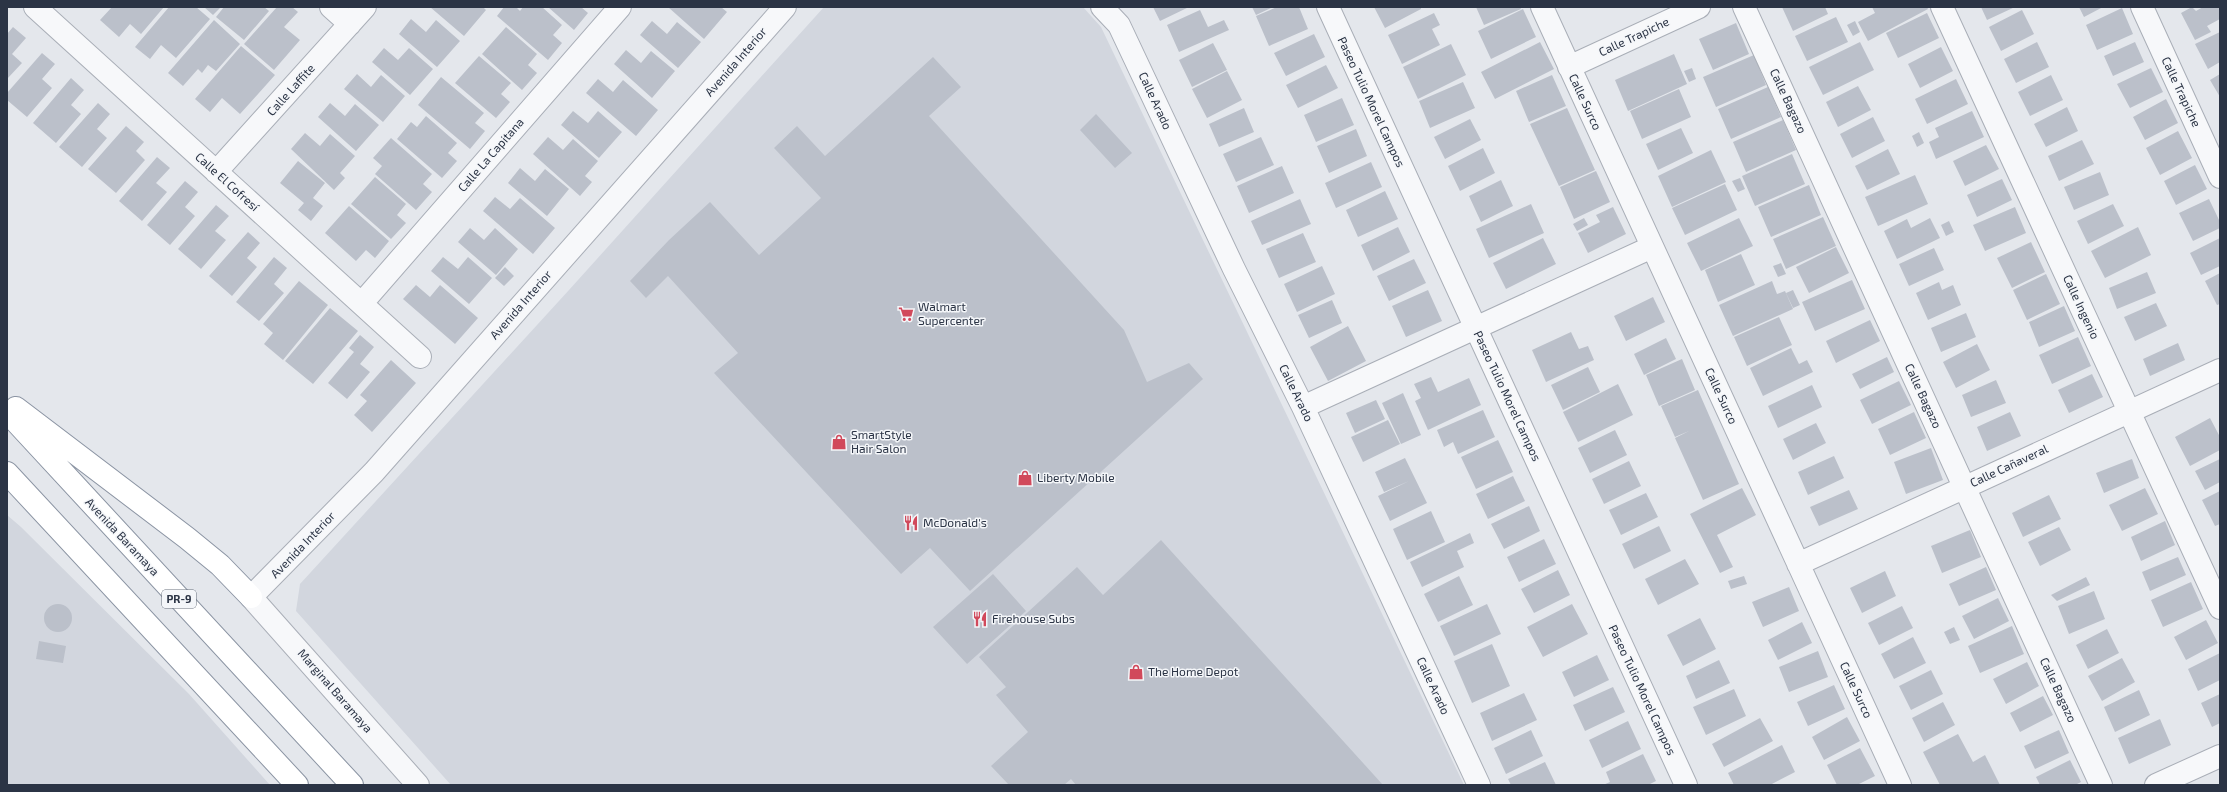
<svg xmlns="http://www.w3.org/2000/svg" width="2227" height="792" viewBox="0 0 2227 792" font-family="'Exo 2',sans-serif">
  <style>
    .built { fill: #d2d6de }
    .building { fill: #bbc0ca }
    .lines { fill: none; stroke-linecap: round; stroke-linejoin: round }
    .minor-casing { stroke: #a9aeb7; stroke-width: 24 }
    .highway-casing { stroke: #8b94a3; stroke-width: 24 }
    .minor { stroke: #f7f8fa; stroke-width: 22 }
    .highway { stroke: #fff; stroke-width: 22 }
    .labels { text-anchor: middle; stroke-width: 3; stroke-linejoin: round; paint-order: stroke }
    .shield { fill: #f4f6f9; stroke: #676e7b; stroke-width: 1 }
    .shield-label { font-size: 11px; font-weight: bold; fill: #2b3445 }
    .street-label { font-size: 12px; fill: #2b3445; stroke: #f4f6f9 }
    .poi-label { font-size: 12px; fill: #2b3445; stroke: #f4f6f9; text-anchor: start }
  </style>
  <rect width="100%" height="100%" fill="#e4e7ec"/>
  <!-- built -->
  <path class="built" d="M824 7H1083L1101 27 1464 785H451L296 611 300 584 569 290Z
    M7 515 21 527 189 694 270 785H7Z"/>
  <!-- building -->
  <path class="building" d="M112 7H164L141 34 130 24 119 37 100 20Z
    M169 7H196L210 19 176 58 161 45 150 59 135 47Z
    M204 7H221L213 15Z
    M224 7H264L269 11 244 40 216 17Z
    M277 7H292L298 12 284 27 300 40 274 70 244 44Z
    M430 7H483L486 10 464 36Z
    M504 7H516L520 11 523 7H542L562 25 553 35 562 43 548 60 497 16Z
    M548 7H581L588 13 574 30Z
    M668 7H721L727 12 704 39Z
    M1153 7H1189L1160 21Z
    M1252 7H1273L1256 15Z
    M1277 7H1299L1308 29 1269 46 1256 16Z
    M1374 7H1421V9L1385 28Z
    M1476 7H1520L1521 9 1484 25Z
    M1782 7H1825L1828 14 1793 31Z
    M1872 7H1927L1928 9 1868 41 1858 22 1875 13Z
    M1981 7H2015L1987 20Z
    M2079 7H2103L2084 17Z
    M2192 7 2196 11 2203 7H2220V19L2207 26 2211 32 2195 40 2181 13Z
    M2122 8 2133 34 2097 50 2086 25Z
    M1523 9 1536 37 1491 59 1478 31Z
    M1200 10 1208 27 1224 20 1229 30 1179 52 1167 25Z
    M2022 10 2034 34 2001 51 1989 27Z
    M1434 13 1440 25 1432 29 1440 45 1402 64 1388 35Z
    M1927 13 1939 38 1898 58 1886 33Z
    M1836 17 1848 42 1807 61 1795 36Z
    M411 19 426 32 436 20 460 41 437 67 399 34Z
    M214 20 240 44 216 71 208 65 202 73 198 69 183 86 168 73Z
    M652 21 667 34 677 22 701 42 678 68 640 35Z
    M1855 21 1860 32 1853 36 1847 25Z
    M1736 23 1749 54 1713 70 1699 39Z
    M13 27 26 38 12 54 22 63 7 79V34Z
    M506 27 537 54 528 65 537 73 522 90 482 54Z
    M2220 32V62L2208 69 2195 44Z
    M1314 34 1325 57 1286 76 1274 53Z
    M1540 42 1554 69 1495 99 1481 72Z
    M1860 42 1874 70 1823 95 1809 67Z
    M2037 42 2049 67 2016 83 2004 59Z
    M2135 42 2144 62 2113 76 2104 56Z
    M1213 43 1227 70 1192 87 1179 60Z
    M1451 44 1466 75 1418 99 1403 67Z
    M241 46 275 75 240 114 222 98 210 112 195 99Z
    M1941 47 1953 71 1920 88 1908 64Z
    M384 48 398 60 409 48 433 69 410 95 372 62Z
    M626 50 641 63 651 51 675 71 652 98 614 64Z
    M42 53 55 64 42 79 52 88 27 117 7 100V93Z
    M1674 54 1687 84 1628 111 1615 80Z
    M1754 55 1766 85 1716 107 1703 77Z
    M479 56 511 83 501 94 510 102 496 118 455 83Z
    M933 57 961 87 929 116 1124 330 1147 382 1189 363 1203 379 970 591 930 548 901 574 714 373 738 353 668 276 646 298 630 281 669 240 710 202 759 255 821 198 774 148 797 126 825 156Z
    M1326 65 1338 88 1298 108 1286 85Z
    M1692 68 1696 79 1689 82 1684 71Z
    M2151 68 2163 92 2130 108 2117 84Z
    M1227 71 1242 100 1207 118 1192 89Z
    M357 74 371 87 381 75 405 96 383 122 344 89Z
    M2220 74V97L2210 80Z
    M1552 75 1566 106 1529 122 1516 91Z
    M2051 75 2063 100 2030 116 2018 92Z
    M441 77 484 113 475 123 485 131 470 149 418 105Z
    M71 78 84 90 71 105 81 114 56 143 33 123Z
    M598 79 613 92 623 80 658 110 636 136 586 93Z
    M1956 79 1968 104 1927 124 1915 99Z
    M1463 82 1475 108 1430 128 1419 101Z
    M1858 86 1871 110 1838 127 1826 102Z
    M1768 87 1781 117 1731 139 1718 109Z
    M1679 89 1691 117 1642 139 1630 111Z
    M1342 98 1354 125 1316 142 1304 115Z
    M2166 99 2178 123 2145 140 2133 117Z
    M98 103 110 114 97 129 107 138 82 167 59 147Z
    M330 103 345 116 355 104 379 125 356 151 318 117Z
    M2067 107 2078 131 2046 147 2034 124Z
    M1244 108 1254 132 1219 147 1209 124Z
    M1567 108 1595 170 1559 186 1530 124Z
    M573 111 588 123 598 111 622 132 599 158 561 125Z
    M1972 111 1984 137 1936 159 1929 142 1939 137 1935 128Z
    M1096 114 1132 153 1115 168 1080 130Z
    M426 116 457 143 448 153 457 161 442 178 397 139 411 122 417 127Z
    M1873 117 1885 141 1852 158 1840 134Z
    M1470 119 1481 140 1445 159 1434 137Z
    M1783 120 1796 150 1746 172 1733 142Z
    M126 126 144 142 136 151 145 160 116 193 88 169Z
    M1681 128 1693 153 1658 170 1646 144Z
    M1356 129 1367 156 1329 173 1317 146Z
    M2178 131 2192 158 2160 175 2146 148Z
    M1919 132 1924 143 1917 147 1912 136Z
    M305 133 320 146 330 134 355 156 340 173 345 178 334 190 291 149Z
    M548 137 563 150 573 139 598 161 585 176 592 182 580 196 533 154Z
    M1261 137 1274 165 1236 182 1223 154Z
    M391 138 432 174 423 184 432 192 416 210 375 174 382 166 373 158Z
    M2082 140 2094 164 2059 181 2048 156Z
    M1986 145 1999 169 1965 186 1953 161Z
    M1483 148 1495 173 1460 191 1448 166Z
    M1888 149 1900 174 1867 190 1855 166Z
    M1711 150 1726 182 1672 207 1658 176Z
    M1792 154 1805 184 1755 206 1742 176Z
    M157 157 170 168 156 183 167 192 142 221 119 201Z
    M298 161 325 183 313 198 323 206 311 221 298 210 304 203 280 183Z
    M1371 162 1382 187 1336 208 1325 183Z
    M2195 165 2207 189 2176 205 2164 181Z
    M1282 166 1294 193 1249 213 1237 186Z
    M520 168 535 181 545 169 569 189 547 216 508 183Z
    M1596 171 1610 202 1574 219 1560 187Z
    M2100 172 2109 195 2074 210 2064 187Z
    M1915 175 1928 204 1878 226 1865 197Z
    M375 177 406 204 397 215 406 223 391 239 351 204Z
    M1740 178 1745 189 1738 192 1732 181Z
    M2002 179 2012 200 1977 217 1967 195Z
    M1501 180 1513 206 1481 222 1469 196Z
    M185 181 198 192 185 207 195 216 170 245 147 225Z
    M1725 184 1737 210 1685 235 1672 208Z
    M1809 185 1821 215 1771 237 1758 207Z
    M1385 191 1398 219 1358 237 1346 210Z
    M495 197 510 209 520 198 555 228 533 254 483 211Z
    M1300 199 1311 224 1262 245 1251 221Z
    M2209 199 2220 222V228L2193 241 2179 213Z
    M1531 204 1544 233 1489 258 1476 229Z
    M2113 204 2124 226 2088 244 2077 221Z
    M216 205 229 216 215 231 226 240 201 269 178 249Z
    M349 206 389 241 375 258 366 250 356 261 325 233Z
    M1613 207 1626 234 1588 253 1578 233 1600 222 1596 215Z
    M2015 207 2026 233 1985 251 1973 225Z
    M1823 217 1836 246 1786 269 1773 239Z
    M1584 218 1588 225 1577 231 1573 224Z
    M1739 218 1753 246 1701 271 1687 243Z
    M1930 218 1940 238 1897 259 1884 231 1907 219 1911 228Z
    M1949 221 1954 232 1946 236 1941 225Z
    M1398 227 1410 252 1373 271 1361 245Z
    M2138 227 2151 255 2105 278 2091 251Z
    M470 228 484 240 495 228 518 249 496 275 458 242Z
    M248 232 260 243 247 258 257 267 232 296 209 276Z
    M1303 233 1316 262 1279 278 1266 249Z
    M1543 238 1556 264 1506 289 1493 263Z
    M2220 238V266L2201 275 2190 253Z
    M2031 242 2045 272 2012 288 1997 258Z
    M1836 247 1849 273 1809 293 1796 267Z
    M1934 248 1944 270 1909 286 1899 264Z
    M1741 254 1755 285 1718 302 1705 270Z
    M274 257 287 268 274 284 284 293 259 321 236 302Z
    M443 257 458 269 468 257 492 278 469 304 431 271Z
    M1414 259 1426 283 1389 301 1377 276Z
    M1781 263 1786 274 1778 277 1773 266Z
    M1322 266 1335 294 1297 312 1284 284Z
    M505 267 514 276 504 286 495 278Z
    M2147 272 2156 293 2117 309 2109 288Z
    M2220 273V304L2217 305 2205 281Z
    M2046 274 2060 304 2027 320 2013 290Z
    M1852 280 1865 309 1815 331 1802 302Z
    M299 281 328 305 283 360 264 344 273 333 263 324Z
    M1772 281 1777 294 1785 291 1793 309 1733 336 1719 305Z
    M1939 282 1942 290 1953 285 1961 305 1928 320 1916 293Z
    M416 285 430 297 440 285 478 318 455 344 403 299Z
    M1428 290 1442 321 1406 337 1392 306Z
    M1793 290 1800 305 1793 308 1786 293Z
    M1653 297 1665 322 1626 341 1614 316Z
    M1332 300 1342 323 1309 338 1298 315Z
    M2156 303 2167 326 2135 341 2124 317Z
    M2064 306 2075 331 2039 347 2029 322Z
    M330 308 358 331 313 384 285 361Z
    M1966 313 1976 337 1941 352 1931 328Z
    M1779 317 1792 345 1747 366 1734 337Z
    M1870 320 1880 341 1836 363 1826 341Z
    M1348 326 1366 361 1328 381 1310 347Z
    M1571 332 1579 349 1588 346 1594 360 1546 382 1532 350Z
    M360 335 374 347 360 364 370 372 347 399 328 383 354 352 349 348Z
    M2078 337 2091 366 2052 384 2039 355Z
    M1666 338 1676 359 1644 375 1634 354Z
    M2178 343 2185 360 2150 376 2143 359Z
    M1977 344 1990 370 1956 388 1943 362Z
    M1791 348 1799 364 1807 360 1813 372 1763 396 1750 368Z
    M1887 357 1894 372 1860 389 1852 374Z
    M1682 359 1695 390 1659 406 1646 375Z
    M391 360 416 383 372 432 354 415 367 401 360 395Z
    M1588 367 1600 392 1563 410 1551 385Z
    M2092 374 2103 397 2069 413 2058 390Z
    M1431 377 1438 392 1469 378 1481 405 1428 430 1415 401 1421 398 1414 384Z
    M1996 380 2006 403 1971 417 1962 395Z
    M1899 381 1911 405 1872 424 1860 400Z
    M1618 384 1633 415 1578 442 1563 412Z
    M1812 385 1822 407 1778 428 1768 406Z
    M1698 390 1739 484 1703 500 1675 438 1689 431 1675 437 1661 406Z
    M1403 393 1421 435 1401 444 1382 403Z
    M1376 400 1385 419 1355 433 1346 413Z
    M1483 410 1495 437 1458 454 1453 442 1444 447 1437 430Z
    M1914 412 1926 438 1890 455 1878 429Z
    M2010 412 2021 436 1987 451 1977 427Z
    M2210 418 2220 437V450L2190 466 2175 437Z
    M1388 420 1400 444 1363 462 1351 437Z
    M1816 423 1826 443 1793 460 1783 439Z
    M1615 430 1627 455 1590 473 1578 448Z
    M1498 440 1513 472 1476 489 1461 457Z
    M1931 448 1943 480 1906 494 1894 462Z
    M1834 456 1844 478 1808 495 1798 472Z
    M1405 458 1427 503 1390 521 1378 496 1409 481 1384 492 1375 472Z
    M2132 459 2139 478 2104 493 2096 473Z
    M2220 459V482L2205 490 2195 471Z
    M1629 461 1641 486 1604 504 1592 479Z
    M1513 476 1525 501 1488 519 1476 494Z
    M1742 488 1756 515 1717 535 1733 567 1720 573 1690 514Z
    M2145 488 2158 514 2122 531 2109 505Z
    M1849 490 1858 509 1819 526 1810 507Z
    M2220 491V524L2215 526 2202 500Z
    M1646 493 1658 517 1621 535 1609 510Z
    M2049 495 2061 519 2023 537 2012 513Z
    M1529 506 1540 531 1504 549 1491 524Z
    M1431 511 1445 542 1407 560 1393 529Z
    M2165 521 2175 545 2141 561 2131 537Z
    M1659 526 1671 551 1634 569 1622 544Z
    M2059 527 2071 550 2040 566 2028 542Z
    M1970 530 1981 557 1942 573 1931 546Z
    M1470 533 1474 543 1457 551 1464 567 1422 587 1410 562Z
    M1544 539 1556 564 1519 582 1507 557Z
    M1161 540 1383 785H1076L1071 779 1064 785H1009L991 766 1028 732 996 695 1006 687 979 657 1077 567 1103 595Z
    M2178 557 2186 575 2150 591 2142 572Z
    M1685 559 1699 584 1658 605 1645 579Z
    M1986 567 1996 590 1959 606 1949 584Z
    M1558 570 1570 595 1534 613 1521 589Z
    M1885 571 1896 596 1862 613 1850 588Z
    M993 574 1026 611 967 664 933 627Z
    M1459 576 1473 605 1438 622 1424 594Z
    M1744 576 1747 584 1731 589 1728 581Z
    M2086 577 2090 585 2057 601 2051 595Z
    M2191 582 2203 609 2163 627 2151 600Z
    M1789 587 1799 611 1763 627 1752 602Z
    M2094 591 2105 619 2069 634 2058 606Z
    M1998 598 2009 621 1974 639 1962 616Z
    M44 618a14 14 0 1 1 28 0a14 14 0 1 1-28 0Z
    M1487 604 1501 634 1454 656 1440 626Z
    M1572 604 1588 634 1543 657 1527 627Z
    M1902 606 1913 628 1879 645 1868 623Z
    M1700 618 1716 649 1683 666 1667 635Z
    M2206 620 2218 643 2186 660 2174 637Z
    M1802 622 1812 643 1778 660 1768 640Z
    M2012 626 2024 654 1980 673 1968 646Z
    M1954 627 1960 640 1950 644 1944 632Z
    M2107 629 2119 653 2088 669 2076 645Z
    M1913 637 1926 663 1894 679 1881 654Z
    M39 641 66 646 63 663 36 659Z
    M1492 644 1510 686 1472 703 1454 661Z
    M1818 651 1828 677 1789 692 1779 667Z
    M2220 653V680L2198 691 2188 669Z
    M1597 655 1609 680 1574 697 1562 672Z
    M2122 658 2135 682 2102 701 2088 676Z
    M1719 660 1730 683 1696 699 1686 676Z
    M2027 662 2039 686 2006 704 1993 679Z
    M1931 670 1943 694 1911 710 1899 686Z
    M1834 685 1845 709 1808 726 1797 702Z
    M1613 687 1625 712 1585 731 1573 705Z
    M1734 689 1746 716 1706 735 1693 707Z
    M2139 690 2150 715 2115 732 2104 707Z
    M1524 693 1537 720 1492 741 1480 713Z
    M2220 694V723L2212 727 2201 703Z
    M2043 696 2053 715 2020 732 2010 713Z
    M1943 702 1955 725 1924 742 1912 718Z
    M1847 717 1860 741 1824 760 1812 737Z
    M1760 718 1773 741 1724 767 1712 744Z
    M2160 719 2171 745 2129 764 2118 738Z
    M1628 721 1641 749 1602 768 1589 740Z
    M1531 730 1543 756 1506 774 1494 748Z
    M2059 730 2069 753 2035 769 2024 746Z
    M1958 734 1973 762 1985 755 2000 785H1940L1923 752Z
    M1782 745 1795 772 1770 785H1734L1728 773Z
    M1860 748 1875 776 1857 785H1837L1827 765Z
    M1643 754 1656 781 1648 785H1603L1610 782 1606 772Z
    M2070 760 2081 782 2075 785H2040L2036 777Z
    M1545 762 1556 785H1511L1508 779Z"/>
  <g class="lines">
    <!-- minor casing -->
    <g class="minor-casing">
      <path id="minor" d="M35 7 420 357
        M331 7 350 24
        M1102 7 1119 25 1234 269 1303 407 1479 785
        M1328 7 1686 785
        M1542 7 1900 785
        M1744 7 2101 785
        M1942 7 2220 608
        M2142 7 2220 177
        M1569 67 1699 7
        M216 172 365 7
        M362 303 620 7
        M1303 407 1652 247
        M1798 564 2220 370
        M418 785 251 597 374 472 785 7
        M2156 785 2220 756"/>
    </g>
    <!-- highway casing -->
    <g class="highway-casing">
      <path id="highway" d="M16 408 187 538 220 565 251 597
        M7 412 352 785
        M7 473 297 785"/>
    </g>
    <!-- minor -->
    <use href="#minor" class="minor"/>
    <!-- highway -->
    <use href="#highway" class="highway"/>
  </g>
  <!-- icons -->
  <defs>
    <g id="supermarket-bare" transform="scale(1.2)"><path d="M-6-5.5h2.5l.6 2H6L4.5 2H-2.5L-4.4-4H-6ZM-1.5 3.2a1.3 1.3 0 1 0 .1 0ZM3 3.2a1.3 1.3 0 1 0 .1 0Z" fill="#d1495b" stroke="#f4f6f9" stroke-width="2.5" paint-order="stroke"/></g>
    <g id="shop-bare" transform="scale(1.2)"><path d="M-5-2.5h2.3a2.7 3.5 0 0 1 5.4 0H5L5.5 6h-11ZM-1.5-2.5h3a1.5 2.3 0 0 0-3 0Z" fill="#d1495b" stroke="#f4f6f9" stroke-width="2.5" paint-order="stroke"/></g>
    <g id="restaurant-bare" transform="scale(1.2)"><path d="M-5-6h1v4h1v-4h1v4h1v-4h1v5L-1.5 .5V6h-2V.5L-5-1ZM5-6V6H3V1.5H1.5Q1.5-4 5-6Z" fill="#d1495b" stroke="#f4f6f9" stroke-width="2.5" paint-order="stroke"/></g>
  </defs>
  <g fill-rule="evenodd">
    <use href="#supermarket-bare" x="906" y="314"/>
    <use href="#shop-bare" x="839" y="442"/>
    <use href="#shop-bare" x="1025" y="478"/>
    <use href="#restaurant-bare" x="911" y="523"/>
    <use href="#restaurant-bare" x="980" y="619"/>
    <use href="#shop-bare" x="1136" y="672"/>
  </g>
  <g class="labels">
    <!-- shield labels -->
    <rect class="shield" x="162" y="590" width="34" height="18" rx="3"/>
    <g class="shield-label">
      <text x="179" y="603">PR-9</text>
    </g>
    <!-- street labels -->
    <g class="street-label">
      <text transform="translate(1634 37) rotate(-25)" y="4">Calle Trapiche</text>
      <text transform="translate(736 62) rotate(-49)" y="4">Avenida Interior</text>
      <text transform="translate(291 90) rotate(-48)" y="4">Calle Laffite</text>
      <text transform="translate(2181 92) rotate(65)" y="4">Calle Trapiche</text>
      <text transform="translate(1155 101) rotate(65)" y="4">Calle Arado</text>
      <text transform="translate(1788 101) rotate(65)" y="4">Calle Bagazo</text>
      <text transform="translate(1371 102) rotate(65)" y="4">Paseo Tulio Morel Campos</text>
      <text transform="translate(1585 102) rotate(65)" y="4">Calle Surco</text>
      <text transform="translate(491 155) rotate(-49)" y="4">Calle La Capitana</text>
      <text transform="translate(227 182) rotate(42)" y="4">Calle El Cofresí</text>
      <text transform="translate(521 305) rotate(-49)" y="4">Avenida Interior</text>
      <text transform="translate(2081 307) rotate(65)" y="4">Calle Ingenio</text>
      <text transform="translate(1296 393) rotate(64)" y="4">Calle Arado</text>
      <text transform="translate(1507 396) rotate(65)" y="4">Paseo Tulio Morel Campos</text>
      <text transform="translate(1721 396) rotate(65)" y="4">Calle Surco</text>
      <text transform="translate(1923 396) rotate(65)" y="4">Calle Bagazo</text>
      <text transform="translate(2009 466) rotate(-25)" y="4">Calle Cañaveral</text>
      <text transform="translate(122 537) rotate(47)" y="4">Avenida Baramaya</text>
      <text transform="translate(303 545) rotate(-46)" y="4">Avenida Interior</text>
      <text transform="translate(1433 686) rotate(65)" y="4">Calle Arado</text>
      <text transform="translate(1642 690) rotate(65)" y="4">Paseo Tulio Morel Campos</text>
      <text transform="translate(1856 690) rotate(65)" y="4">Calle Surco</text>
      <text transform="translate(2058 690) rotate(65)" y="4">Calle Bagazo</text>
      <text transform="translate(335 691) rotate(49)" y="4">Marginal Baramaya</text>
    </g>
    <!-- poi labels -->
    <g class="poi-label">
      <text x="918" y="311">Walmart<tspan x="918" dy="14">Supercenter</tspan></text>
      <text x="851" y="439">SmartStyle<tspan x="851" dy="14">Hair Salon</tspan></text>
      <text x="1037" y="482">Liberty Mobile</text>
      <text x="923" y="527">McDonald's</text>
      <text x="992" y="623">Firehouse Subs</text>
      <text x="1148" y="676">The Home Depot</text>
    </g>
  </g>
  <!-- border -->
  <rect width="2227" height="792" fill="none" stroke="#2b3445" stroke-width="16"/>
</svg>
